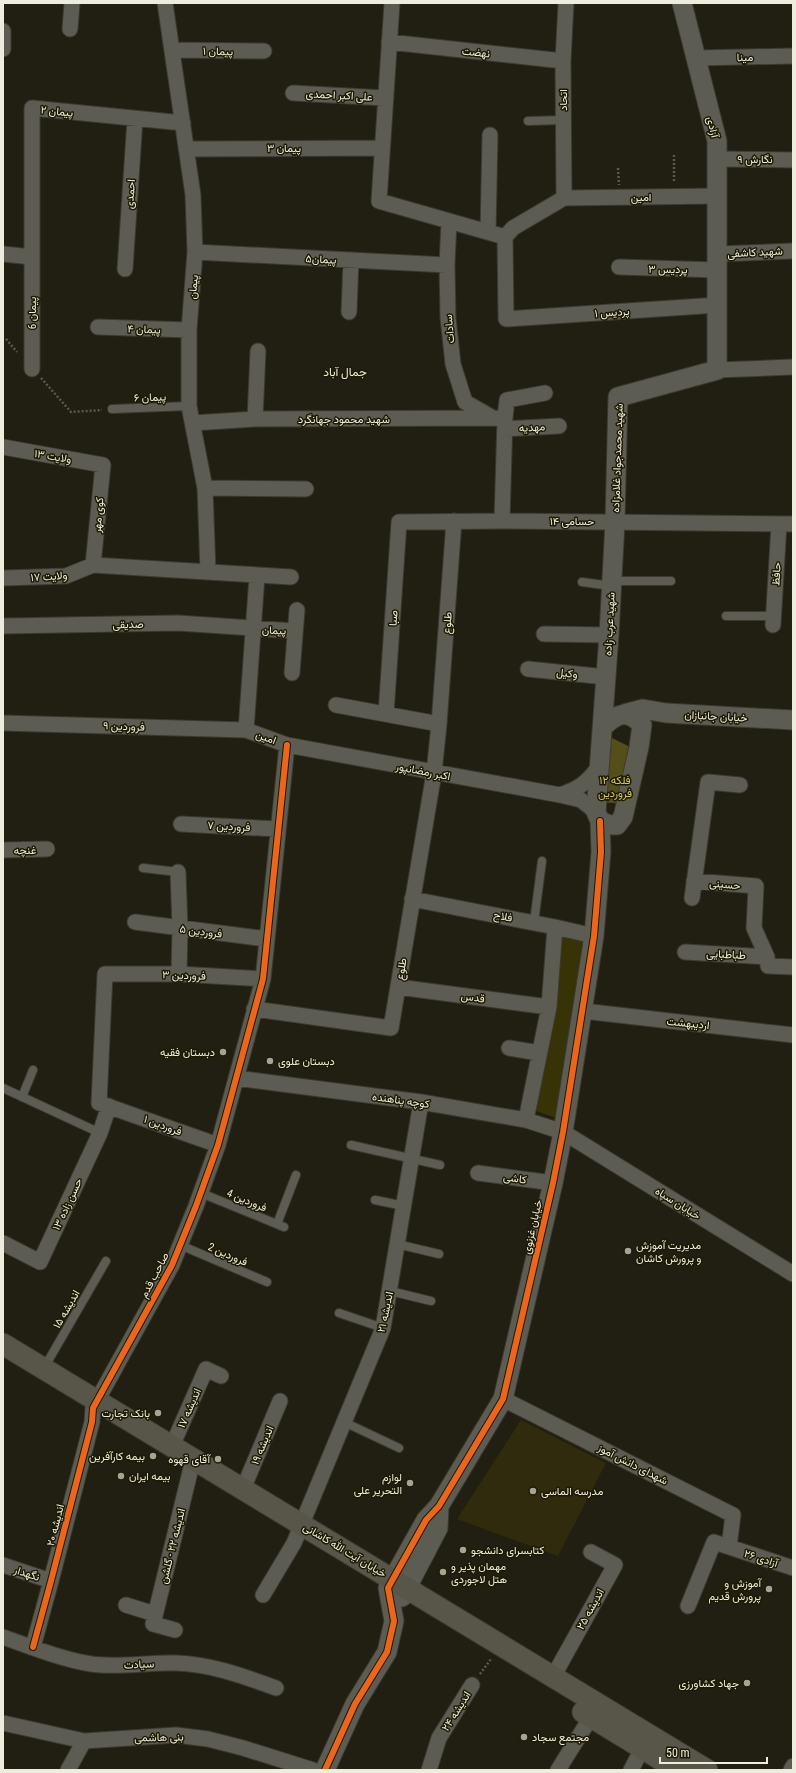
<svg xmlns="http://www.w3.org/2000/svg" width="796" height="1773" viewBox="0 0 796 1773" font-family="'Roboto Condensed',Vazirmatn,sans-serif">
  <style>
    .built { fill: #2f2b0c }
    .green { fill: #373306 }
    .forest { fill: #544e19 }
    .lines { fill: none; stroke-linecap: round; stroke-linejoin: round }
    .service-casing { stroke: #3c3a30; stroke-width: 10 }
    .minor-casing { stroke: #3c3a30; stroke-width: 17 }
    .tertiary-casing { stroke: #3c3a30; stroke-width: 21 }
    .secondary-casing { stroke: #3c3a30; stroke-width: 23 }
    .path { stroke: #5b5a50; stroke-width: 2.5; stroke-dasharray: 2 2; stroke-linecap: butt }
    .service { stroke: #5d5c52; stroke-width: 8 }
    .minor { stroke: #5d5c52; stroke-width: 15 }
    .tertiary { stroke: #5d5c52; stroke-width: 19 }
    .secondary { stroke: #585649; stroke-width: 21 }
    .cycleway-casing { stroke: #1d1a03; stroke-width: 8 }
    .cycleway { stroke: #eb651d; stroke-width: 6 }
    .poi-dot { fill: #a6a496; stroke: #1d1a03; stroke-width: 1.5 }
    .labels { text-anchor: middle; stroke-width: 3; stroke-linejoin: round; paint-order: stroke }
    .street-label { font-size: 11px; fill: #eeecdd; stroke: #1d1a03 }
    .park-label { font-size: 11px; fill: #d5c95e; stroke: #1d1a03 }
    .poi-label { font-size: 11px; fill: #eeecdd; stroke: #1d1a03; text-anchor: end }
    .neighbourhood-label { font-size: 12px; fill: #eeecdd; stroke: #1d1a03 }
  </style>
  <rect width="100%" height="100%" fill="#211f11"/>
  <!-- built -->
  <path class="built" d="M521 1420 606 1463 558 1556 457 1519Z"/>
  <!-- green -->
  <path class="green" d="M560 935 590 942 557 1118 533 1110Z"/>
  <!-- forest -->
  <path class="forest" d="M610 737 632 748 626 804 600 802Z"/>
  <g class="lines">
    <!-- service casing -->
    <g class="service-casing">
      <path id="service" d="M528 121 563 120
        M112 409 189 406
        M612 581H671
        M582 582 611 586
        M726 616H774
        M143 868 178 872
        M534 922 542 861
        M3 1088 100 1133
        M22 1097 33 1070
        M351 1145 440 1165
        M201 1193 284 1227
        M375 1200 404 1206
        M277 1224 296 1175
        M397 1244 439 1254
        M180 1245 267 1282
        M390 1291 431 1301
        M339 1313 383 1328
        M44 1368 106 1261
        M344 1422 399 1448"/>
    </g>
    <!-- minor casing -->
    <g class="minor-casing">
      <path id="minor" d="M165 3 193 195 195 252 189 330V406L205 488 208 571
        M392 3 379 201 505 237
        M70 29 72 3
        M3 31V49
        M389 42 563 61
        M172 50 264 51
        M696 58 793 56
        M293 93 385 98
        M186 149 381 148
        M717 159 793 160
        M564 198 513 228 505 237 506 319 718 305
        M564 198 563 61 566 3
        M564 198 717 196
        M449 221 447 265 448 318 453 364 465 402 493 418
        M488 232 490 135
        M195 252 447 265
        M3 254 32 257
        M717 254 793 251
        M619 267 717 270
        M125 269 135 119
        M349 312 351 260
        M98 327 189 330
        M32 369V108L183 123
        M717 370 793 367
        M505 418 507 400 545 393
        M255 419 258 351
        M193 423 255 419 505 418 502 521
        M505 429 559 426
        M3 447 103 465 93 565
        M205 488 306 489
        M3 578 66 576 93 565 291 577
        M773 625 779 524
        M3 626 178 623 295 631
        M544 634 609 635
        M528 669 606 677
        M292 673 297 610
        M386 714 399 522 502 521 793 524
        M3 723 246 730 287 745 560 795 581 800 596 812
        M439 724 454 521
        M246 730 257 576
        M560 795C580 788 585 784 598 768
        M181 824 278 829
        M3 850 47 849
        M178 872 180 928 179 974
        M694 881 756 886 754 928 767 957 768 966 793 967
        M692 898 708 782 740 785
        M412 899 555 927 594 936
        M135 922 267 939
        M685 952 767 957
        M398 987 549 1007
        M254 1009 391 1028 434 773 439 724 336 705
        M583 1011 793 1035
        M509 1048 539 1053
        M236 1078 421 1102 526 1120 563 1132 793 1274
        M526 1120 549 1007 555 927
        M218 1145 99 1103 105 974H179L263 979
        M478 1173 553 1183
        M3 1243 40 1262 100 1133 109 1106
        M503 1399 733 1515 729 1547
        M172 1446 206 1369 221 1376
        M243 1489 280 1401
        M3 1565 51 1581
        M263 1595 294 1543 383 1328 421 1102
        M126 1605 155 1614
        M688 1606 714 1542 793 1568
        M175 1630 153 1624 191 1468
        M3 1637C31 1647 61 1659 91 1664 119 1668 147 1662 176 1663 211 1664 243 1676 276 1688
        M33 1647 51 1581 92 1422 93 1408 172 1265 196 1206 218 1145 263 979 287 745
        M553 1677 615 1565 591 1552
        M3 1723 84 1741 176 1735 208 1739 243 1748 313 1770
        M68 1770 84 1741
        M429 1770 439 1738 472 1685
        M558 1770 591 1717
        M631 1770 642 1749
        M791 1770 793 1766"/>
    </g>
    <!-- tertiary casing -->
    <g class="tertiary-casing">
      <path id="tertiary" d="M624 714 643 709 666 713 793 720
        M603 727C617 713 628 709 642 725L639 747 623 817 617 825H610L600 821 596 812 609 635 615 522 618 397 717 370V141L682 3
        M402 1597 438 1528 439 1506
        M325 1770 355 1704 387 1652 394 1621 388 1588 426 1520 439 1506 503 1399 553 1183 563 1132 594 936 601 852 600 821"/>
    </g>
    <!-- secondary casing -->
    <g class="secondary-casing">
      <path id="secondary" d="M3 1344 707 1770
        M583 1712 678 1770"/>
    </g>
    <!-- path -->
    <path class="path" d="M674 155V183
      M618 168 619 185
      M6 339 17 352
      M41 378 71 412 102 410
      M480 1674 491 1659"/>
    <!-- service -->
    <use href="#service" class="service"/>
    <!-- minor -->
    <use href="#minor" class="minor"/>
    <!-- tertiary -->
    <use href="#tertiary" class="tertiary"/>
    <!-- secondary -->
    <use href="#secondary" class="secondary"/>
    <!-- cycleway casing -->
    <g class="cycleway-casing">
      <path id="cycleway" d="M33 1647 51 1581 92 1422 93 1408 172 1265 196 1206 218 1145 263 979 287 745
        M325 1770 355 1704 387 1652 394 1621 388 1588 426 1520 439 1506 503 1399 553 1183 563 1132 594 936 601 852 600 821"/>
    </g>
    <!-- cycleway -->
    <use href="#cycleway" class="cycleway"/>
  </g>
  <!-- markers -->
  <g class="poi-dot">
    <circle cx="223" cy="1052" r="4"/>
    <circle cx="270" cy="1061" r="4"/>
    <circle cx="628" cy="1251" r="4"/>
    <circle cx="158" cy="1413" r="4"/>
    <circle cx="153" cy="1456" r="4"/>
    <circle cx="218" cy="1459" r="4"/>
    <circle cx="121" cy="1476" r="4"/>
    <circle cx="410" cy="1483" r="4"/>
    <circle cx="533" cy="1491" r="4"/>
    <circle cx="463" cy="1550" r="4"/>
    <circle cx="443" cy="1572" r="4"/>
    <circle cx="769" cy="1589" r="4"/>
    <circle cx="747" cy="1683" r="4"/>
    <circle cx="524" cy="1737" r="4"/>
  </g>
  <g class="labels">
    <!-- street labels -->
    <g class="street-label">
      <text transform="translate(218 51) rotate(1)" y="4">پیمان ۱</text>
      <text transform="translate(476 52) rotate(6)" y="4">نهضت</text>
      <text transform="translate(745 57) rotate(-1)" y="4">مینا</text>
      <text transform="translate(339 95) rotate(3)" y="4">علی اکبر احمدی</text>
      <text transform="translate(563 100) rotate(-90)" y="4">اتحاد</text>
      <text transform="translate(57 111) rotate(6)" y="4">پیمان ۲</text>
      <text transform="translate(713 127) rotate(77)" y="4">آزادی</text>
      <text x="284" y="152">پیمان ۳</text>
      <text x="755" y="163">نگارش ۹</text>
      <text transform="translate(130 194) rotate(-86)" y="4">احمدی</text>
      <text x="641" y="201">امین</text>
      <text transform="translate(755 252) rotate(-3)" y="4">شهید کاشفی</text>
      <text transform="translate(321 259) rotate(3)" y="4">پیمان۵</text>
      <text transform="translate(668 269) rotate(1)" y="4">پردیس ۳</text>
      <text transform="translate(193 287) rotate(-85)" y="4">پیمان</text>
      <text transform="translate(612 312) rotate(-4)" y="4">پردیس ۱</text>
      <text transform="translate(32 313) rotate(-90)" y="4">پیمان 6</text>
      <text transform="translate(144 329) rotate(2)" y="4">پیمان ۴</text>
      <text transform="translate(449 329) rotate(-95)" y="4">سادات</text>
      <text transform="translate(150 397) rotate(-2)" y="4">پیمان ۶</text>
      <text x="344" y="423">شهید محمود جهانگرد</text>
      <text transform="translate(532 427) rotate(-3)" y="4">مهدیه</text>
      <text transform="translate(53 456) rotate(10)" y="4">ولایت ۱۳</text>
      <text transform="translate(617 458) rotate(-88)" y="4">شهید محمدجواد غلامزاده</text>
      <text transform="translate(98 515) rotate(-85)" y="4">کوی مهر</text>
      <text x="572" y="525">حسامی ۱۴</text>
      <text transform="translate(776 574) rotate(-86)" y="4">حافظ</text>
      <text transform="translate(49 576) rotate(-4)" y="4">ولایت ۱۷</text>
      <text transform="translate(393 618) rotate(-86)" y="4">صبا</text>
      <text transform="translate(447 623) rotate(-86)" y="4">طلوع</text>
      <text transform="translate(128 624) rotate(-1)" y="4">صدیقی</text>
      <text transform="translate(609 624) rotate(-87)" y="4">شهید عرب زاده</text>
      <text transform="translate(274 630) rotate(2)" y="4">پیمان</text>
      <text transform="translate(567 673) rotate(6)" y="4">وکیل</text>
      <text transform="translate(716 716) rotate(3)" y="4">خیابان جانبازان</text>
      <text transform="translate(124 726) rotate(2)" y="4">فروردین ۹</text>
      <text transform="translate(266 737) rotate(20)" y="4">امین</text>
      <text transform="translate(423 771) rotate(11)" y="4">اکبر رمضانپور</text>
      <text transform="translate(229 826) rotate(3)" y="4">فروردین ۷</text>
      <text transform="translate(25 850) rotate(-1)" y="4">غنچه</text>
      <text transform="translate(725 884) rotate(5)" y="4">حسینی</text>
      <text transform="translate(503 916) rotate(11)" y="4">فلاح</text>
      <text transform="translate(201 931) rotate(7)" y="4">فروردین ۵</text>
      <text transform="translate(726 954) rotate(3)" y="4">طباطبایی</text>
      <text transform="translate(401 969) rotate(-81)" y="4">طلوع</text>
      <text transform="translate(184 975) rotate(2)" y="4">فروردین ۳</text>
      <text transform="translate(473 997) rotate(8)" y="4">قدس</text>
      <text transform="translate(688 1023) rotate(6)" y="4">اردیبهشت</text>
      <text transform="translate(401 1100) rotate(8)" y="4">کوچه پناهنده</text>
      <text transform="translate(163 1125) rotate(20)" y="4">فروردین ۱</text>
      <text transform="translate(515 1178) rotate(8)" y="4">کاشی</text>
      <text transform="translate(247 1200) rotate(22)" y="4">فروردین 4</text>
      <text transform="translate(678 1203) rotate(32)" y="4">خیابان سپاه</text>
      <text transform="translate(67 1204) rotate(-65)" y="4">حسن زاده ۱۳</text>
      <text transform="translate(532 1227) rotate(-77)" y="4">خیابان غزنوی</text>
      <text transform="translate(228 1254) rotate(23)" y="4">فروردین 2</text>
      <text transform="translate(154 1275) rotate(-62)" y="4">صاحب قدم</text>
      <text transform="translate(66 1309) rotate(-60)" y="4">اندیشه ۱۵</text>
      <text transform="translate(385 1312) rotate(-78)" y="4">اندیشه ۲۱</text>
      <text transform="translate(189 1408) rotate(-66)" y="4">اندیشه ۱۷</text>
      <text transform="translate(262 1445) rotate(-67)" y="4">اندیشه ۱۹</text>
      <text transform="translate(633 1464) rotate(27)" y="4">شهدای دانش آموز</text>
      <text transform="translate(55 1525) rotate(-76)" y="4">اندیشه ۲۰</text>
      <text transform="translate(172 1546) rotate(-76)" y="4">اندیشه ۲۲ - گلشن</text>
      <text transform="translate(345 1550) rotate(31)" y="4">خیابان آیت الله کاشانی</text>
      <text transform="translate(761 1558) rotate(18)" y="4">آزادی ۲۶</text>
      <text transform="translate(27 1573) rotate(18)" y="4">نگهدار</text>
      <text transform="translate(590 1609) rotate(-61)" y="4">اندیشه ۲۵</text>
      <text transform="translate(139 1664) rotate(-3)" y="4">سیادت</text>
      <text transform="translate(456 1711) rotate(-58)" y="4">اندیشه ۲۴</text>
      <text transform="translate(159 1737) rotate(-1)" y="4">بنی هاشمی</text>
    </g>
    <!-- park labels -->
    <g class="park-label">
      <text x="615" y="784">فلکه ۱۲<tspan x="615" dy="13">فروردین</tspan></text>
    </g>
    <!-- poi labels -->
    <g class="poi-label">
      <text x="215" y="1056">دبستان فقیه</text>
      <text x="278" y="1065" text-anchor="start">دبستان علوی</text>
      <text x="636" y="1249" text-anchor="start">مدیریت آموزش<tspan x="636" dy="13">و پرورش کاشان</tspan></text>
      <text x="150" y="1417">بانک تجارت</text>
      <text x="145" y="1460">بیمه کارآفرین</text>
      <text x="210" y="1463">آقای قهوه</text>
      <text x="129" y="1480" text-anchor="start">بیمه ایران</text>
      <text x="402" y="1481">لوازم<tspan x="402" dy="13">التحریر علی</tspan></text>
      <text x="541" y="1495" text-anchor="start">مدرسه الماسی</text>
      <text x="471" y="1554" text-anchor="start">کتابسرای دانشجو</text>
      <text x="451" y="1570" text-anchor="start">مهمان پذیر و<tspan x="451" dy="13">هتل لاجوردی</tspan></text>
      <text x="761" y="1587">آموزش و<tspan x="761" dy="13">پرورش قدیم</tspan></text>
      <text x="739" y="1687">جهاد کشاورزی</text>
      <text x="532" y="1741" text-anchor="start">مجتمع سجاد</text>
    </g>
    <!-- neighbourhood labels -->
    <g class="neighbourhood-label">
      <text x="345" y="376">جمال آباد</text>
    </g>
  </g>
  <!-- border -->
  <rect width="796" height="1773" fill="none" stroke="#eeecdd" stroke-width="8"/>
  <!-- scale -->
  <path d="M660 1757v6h107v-6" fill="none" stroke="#eeecdd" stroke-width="2"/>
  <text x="666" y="1757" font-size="12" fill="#eeecdd" stroke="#1d1a03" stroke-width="3" paint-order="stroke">50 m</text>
</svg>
